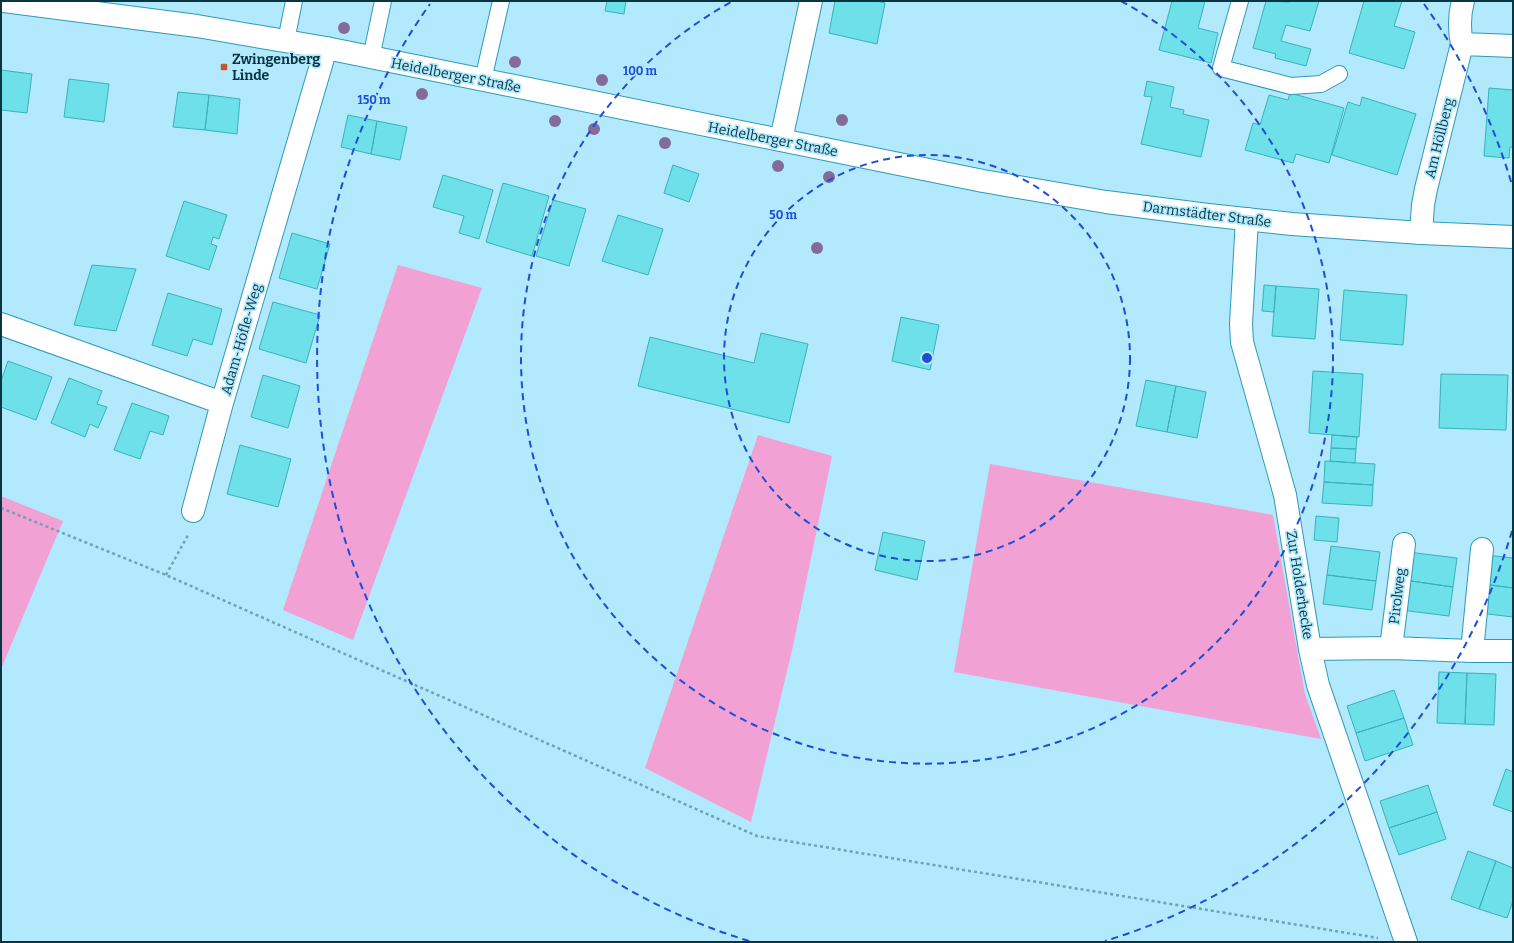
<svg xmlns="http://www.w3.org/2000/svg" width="1514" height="943" viewBox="0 0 1514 943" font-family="Bitter,serif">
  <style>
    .green { fill: #f1a1d3 }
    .building { fill: #6ee0e9; stroke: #39b2bb }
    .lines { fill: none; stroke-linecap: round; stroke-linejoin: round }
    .service-casing { stroke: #2e99b9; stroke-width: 18 }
    .minor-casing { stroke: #2e99b9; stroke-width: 24 }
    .primary-casing { stroke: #2e99b9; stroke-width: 24 }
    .path { stroke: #6fa2b3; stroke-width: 2.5; stroke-dasharray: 3 3; stroke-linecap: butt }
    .service { stroke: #fff; stroke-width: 16 }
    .minor { stroke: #fff; stroke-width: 22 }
    .primary { stroke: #fff; stroke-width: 22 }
    .tree { fill: #836d98 }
    .ring { fill: none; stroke: #1d4ed8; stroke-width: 2; stroke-dasharray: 7 5 }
    .poi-dot { fill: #c0592e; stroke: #b2e9fd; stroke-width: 1.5 }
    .labels { text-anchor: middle; stroke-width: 3.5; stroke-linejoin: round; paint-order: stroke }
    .poi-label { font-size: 14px; font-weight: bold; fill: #073542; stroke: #b2e9fd; text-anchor: start }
    .street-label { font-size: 14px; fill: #073542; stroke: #b2e9fd }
    .centre { fill: #1d4ed8; stroke: #b2e9fd; stroke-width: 2 }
    .ring-label { font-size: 12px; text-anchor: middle; font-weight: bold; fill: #1d4ed8; stroke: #b2e9fd; stroke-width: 3.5; stroke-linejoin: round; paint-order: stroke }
  </style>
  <rect width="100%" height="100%" fill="#b2e9fd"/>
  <!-- green -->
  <path class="green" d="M398 265 482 288 353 640 283 610Z
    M758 435 832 456 793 646 751 822 645 768Z
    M990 464 1273 515 1305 694 1321 739 954 672Z
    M1 496 63 521 1 669Z"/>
  <!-- building -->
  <path class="building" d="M607 1H626L624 14 605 11Z
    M835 1H877L885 3 877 44 829 33Z
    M1172 1H1205L1198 28 1218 33 1211 63 1159 50Z
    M1266 1 1289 2 1290 1H1319L1310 31 1286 25 1281 41 1311 49 1306 66 1275 58 1276 54 1253 48Z
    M1364 1H1402L1394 26 1415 32 1404 69 1349 53Z
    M1 70 32 74 27 113 1 110Z
    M69 79 109 84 104 122 64 117Z
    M1147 81 1174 87 1170 107 1184 110 1183 114 1209 120 1201 157 1141 144 1152 97 1144 96Z
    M1489 88 1513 90V147H1510L1509 158 1484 156Z
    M178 92 209 95 205 130 173 127Z
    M1290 93 1344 108 1329 163 1296 154 1293 163 1245 150 1253 123 1260 125 1269 95 1288 100Z
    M209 95 240 99 237 134 205 130Z
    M1362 97 1416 114 1397 175 1332 155 1348 102 1360 106Z
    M348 115 377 121 371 154 341 147Z
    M377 121 407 127 400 160 371 154Z
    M673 165 699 174 689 202 664 193Z
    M443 175 493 190 479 239 459 233 464 216 433 207Z
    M503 183 549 196 532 256 486 242Z
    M553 200 586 209 569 266 536 256Z
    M184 201 227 215 219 239 213 237 211 244 217 246 209 270 166 256Z
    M618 215 663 229 648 275 602 261Z
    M292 233 330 244 317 289 279 278Z
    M92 265 136 269 116 331 74 325Z
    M1264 285 1276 286 1274 312 1262 311Z
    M1276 286 1319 289 1315 339 1272 336Z
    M1344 290 1407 295 1403 345 1340 340Z
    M168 293 222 309 212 345 193 339 187 356 152 345Z
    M273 302 320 315 306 363 259 349Z
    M901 317 939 325 930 370 892 361Z
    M761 333 808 344 789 423 638 386 650 337 754 363Z
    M8 361 52 377 36 420 1 407V381Z
    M1313 371 1363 374 1359 437 1309 433Z
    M1441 374 1508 375 1506 430 1439 428Z
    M263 375 300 386 288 428 251 417Z
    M69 378 102 391 97 404 107 407 98 428 90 424 85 437 51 423Z
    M1146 380 1176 386 1167 432 1136 426Z
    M1176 386 1206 392 1197 438 1167 432Z
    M132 403 169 416 163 435 150 431 140 459 114 450Z
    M1332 435 1357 437 1356 449 1331 448Z
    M240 445 291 459 278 507 227 494Z
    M1331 448 1356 449 1355 463 1330 461Z
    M1325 461 1375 464 1373 485 1324 482Z
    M1324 482 1373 485 1372 506 1322 503Z
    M1316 516 1339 518 1337 542 1314 540Z
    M883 532 925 541 917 580 875 570Z
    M1331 546 1380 552 1376 581 1327 575Z
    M1408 552 1457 558 1453 587 1404 580Z
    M1487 555 1513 558V588L1483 584Z
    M1327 575 1376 581 1372 610 1323 604Z
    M1404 580 1453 587 1449 616 1401 610Z
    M1483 584 1513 588V617L1479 613Z
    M1439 672 1467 673 1465 724 1437 723Z
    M1467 673 1496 674 1494 725 1465 724Z
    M1394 690 1404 718 1356 733 1347 706Z
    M1404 718 1413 745 1365 761 1356 733Z
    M1506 769 1513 772V812L1493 805Z
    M1428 785 1437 812 1389 828 1380 801Z
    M1437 812 1446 839 1399 855 1389 828Z
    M1468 851 1496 861 1479 909 1451 899Z
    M1496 861 1513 868V901L1507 918 1479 909Z"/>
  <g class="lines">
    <!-- service casing -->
    <g class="service-casing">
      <path id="service" d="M1240 1 1221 68 1291 86 1321 84 1339 74
        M286 41 294 1
        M371 58 383 1
        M483 80 501 1"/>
    </g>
    <!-- minor casing -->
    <g class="minor-casing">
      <path id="minor" d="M1462 44 1513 46
        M781 140 811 1
        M1247 219 1241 324 1242 342 1285 495 1310 649 1318 685 1406 942
        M1421 233 1423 205 1426 189 1462 44C1459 29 1459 16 1463 1
        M1 324 222 403 326 48
        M193 511 222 403
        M1391 648 1404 544
        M1310 649 1391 648 1472 651H1513
        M1472 651 1482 549"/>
    </g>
    <!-- primary casing -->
    <g class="primary-casing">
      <path id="primary" d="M4 1 197 26 326 48 983 181 1106 202 1208 215 1292 224 1421 233 1513 237"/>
    </g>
    <!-- path -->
    <path class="path" d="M1 508 166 575 757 836 1378 938
      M166 575 188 535"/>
    <!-- service -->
    <use href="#service" class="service"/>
    <!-- minor -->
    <use href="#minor" class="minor"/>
    <!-- primary -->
    <use href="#primary" class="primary"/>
  </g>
  <!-- trees -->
  <g class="tree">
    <circle cx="344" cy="28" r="6"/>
    <circle cx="515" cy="62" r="6"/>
    <circle cx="602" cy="80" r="6"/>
    <circle cx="422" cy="94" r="6"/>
    <circle cx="842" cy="120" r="6"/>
    <circle cx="555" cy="121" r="6"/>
    <circle cx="594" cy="129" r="6"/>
    <circle cx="665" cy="143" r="6"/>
    <circle cx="778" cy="166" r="6"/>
    <circle cx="829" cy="177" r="6"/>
    <circle cx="817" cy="248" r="6"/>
  </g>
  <!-- distance rings -->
  <g class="ring">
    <circle cx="927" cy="358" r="203"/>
    <path d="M1121 1A406 406 0 1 1 733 1"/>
    <path d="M1512 531A610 610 0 0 1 1105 941M749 941A610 610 0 0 1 430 4M1424 4A610 610 0 0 1 1512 185"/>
  </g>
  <!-- markers -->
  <rect class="poi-dot" x="220" y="63" width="8" height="8" rx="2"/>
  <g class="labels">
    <!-- poi labels -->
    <g class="poi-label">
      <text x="232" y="64">Zwingenberg<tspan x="232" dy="16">Linde</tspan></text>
    </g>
    <!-- street labels -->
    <g class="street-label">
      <text transform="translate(456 75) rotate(11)" y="5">Heidelberger Straße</text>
      <text transform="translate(1439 138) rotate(-76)" y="5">Am Höllberg</text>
      <text transform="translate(773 139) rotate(11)" y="5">Heidelberger Straße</text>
      <text transform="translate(1207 214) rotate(7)" y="5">Darmstädter Straße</text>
      <text transform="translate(241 339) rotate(-74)" y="5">Adam-Höfle-Weg</text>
      <text transform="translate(1300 585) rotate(81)" y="5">Zur Holderhecke</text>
      <text transform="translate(1397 596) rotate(-83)" y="5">Pirolweg</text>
    </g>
  </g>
  <circle cx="927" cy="358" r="6" class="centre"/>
  <g class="ring-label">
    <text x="640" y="75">100 m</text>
    <text x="374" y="104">150 m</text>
    <text x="783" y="219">50 m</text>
  </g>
  <!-- border -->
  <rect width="1514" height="943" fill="none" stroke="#073542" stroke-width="4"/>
</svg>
